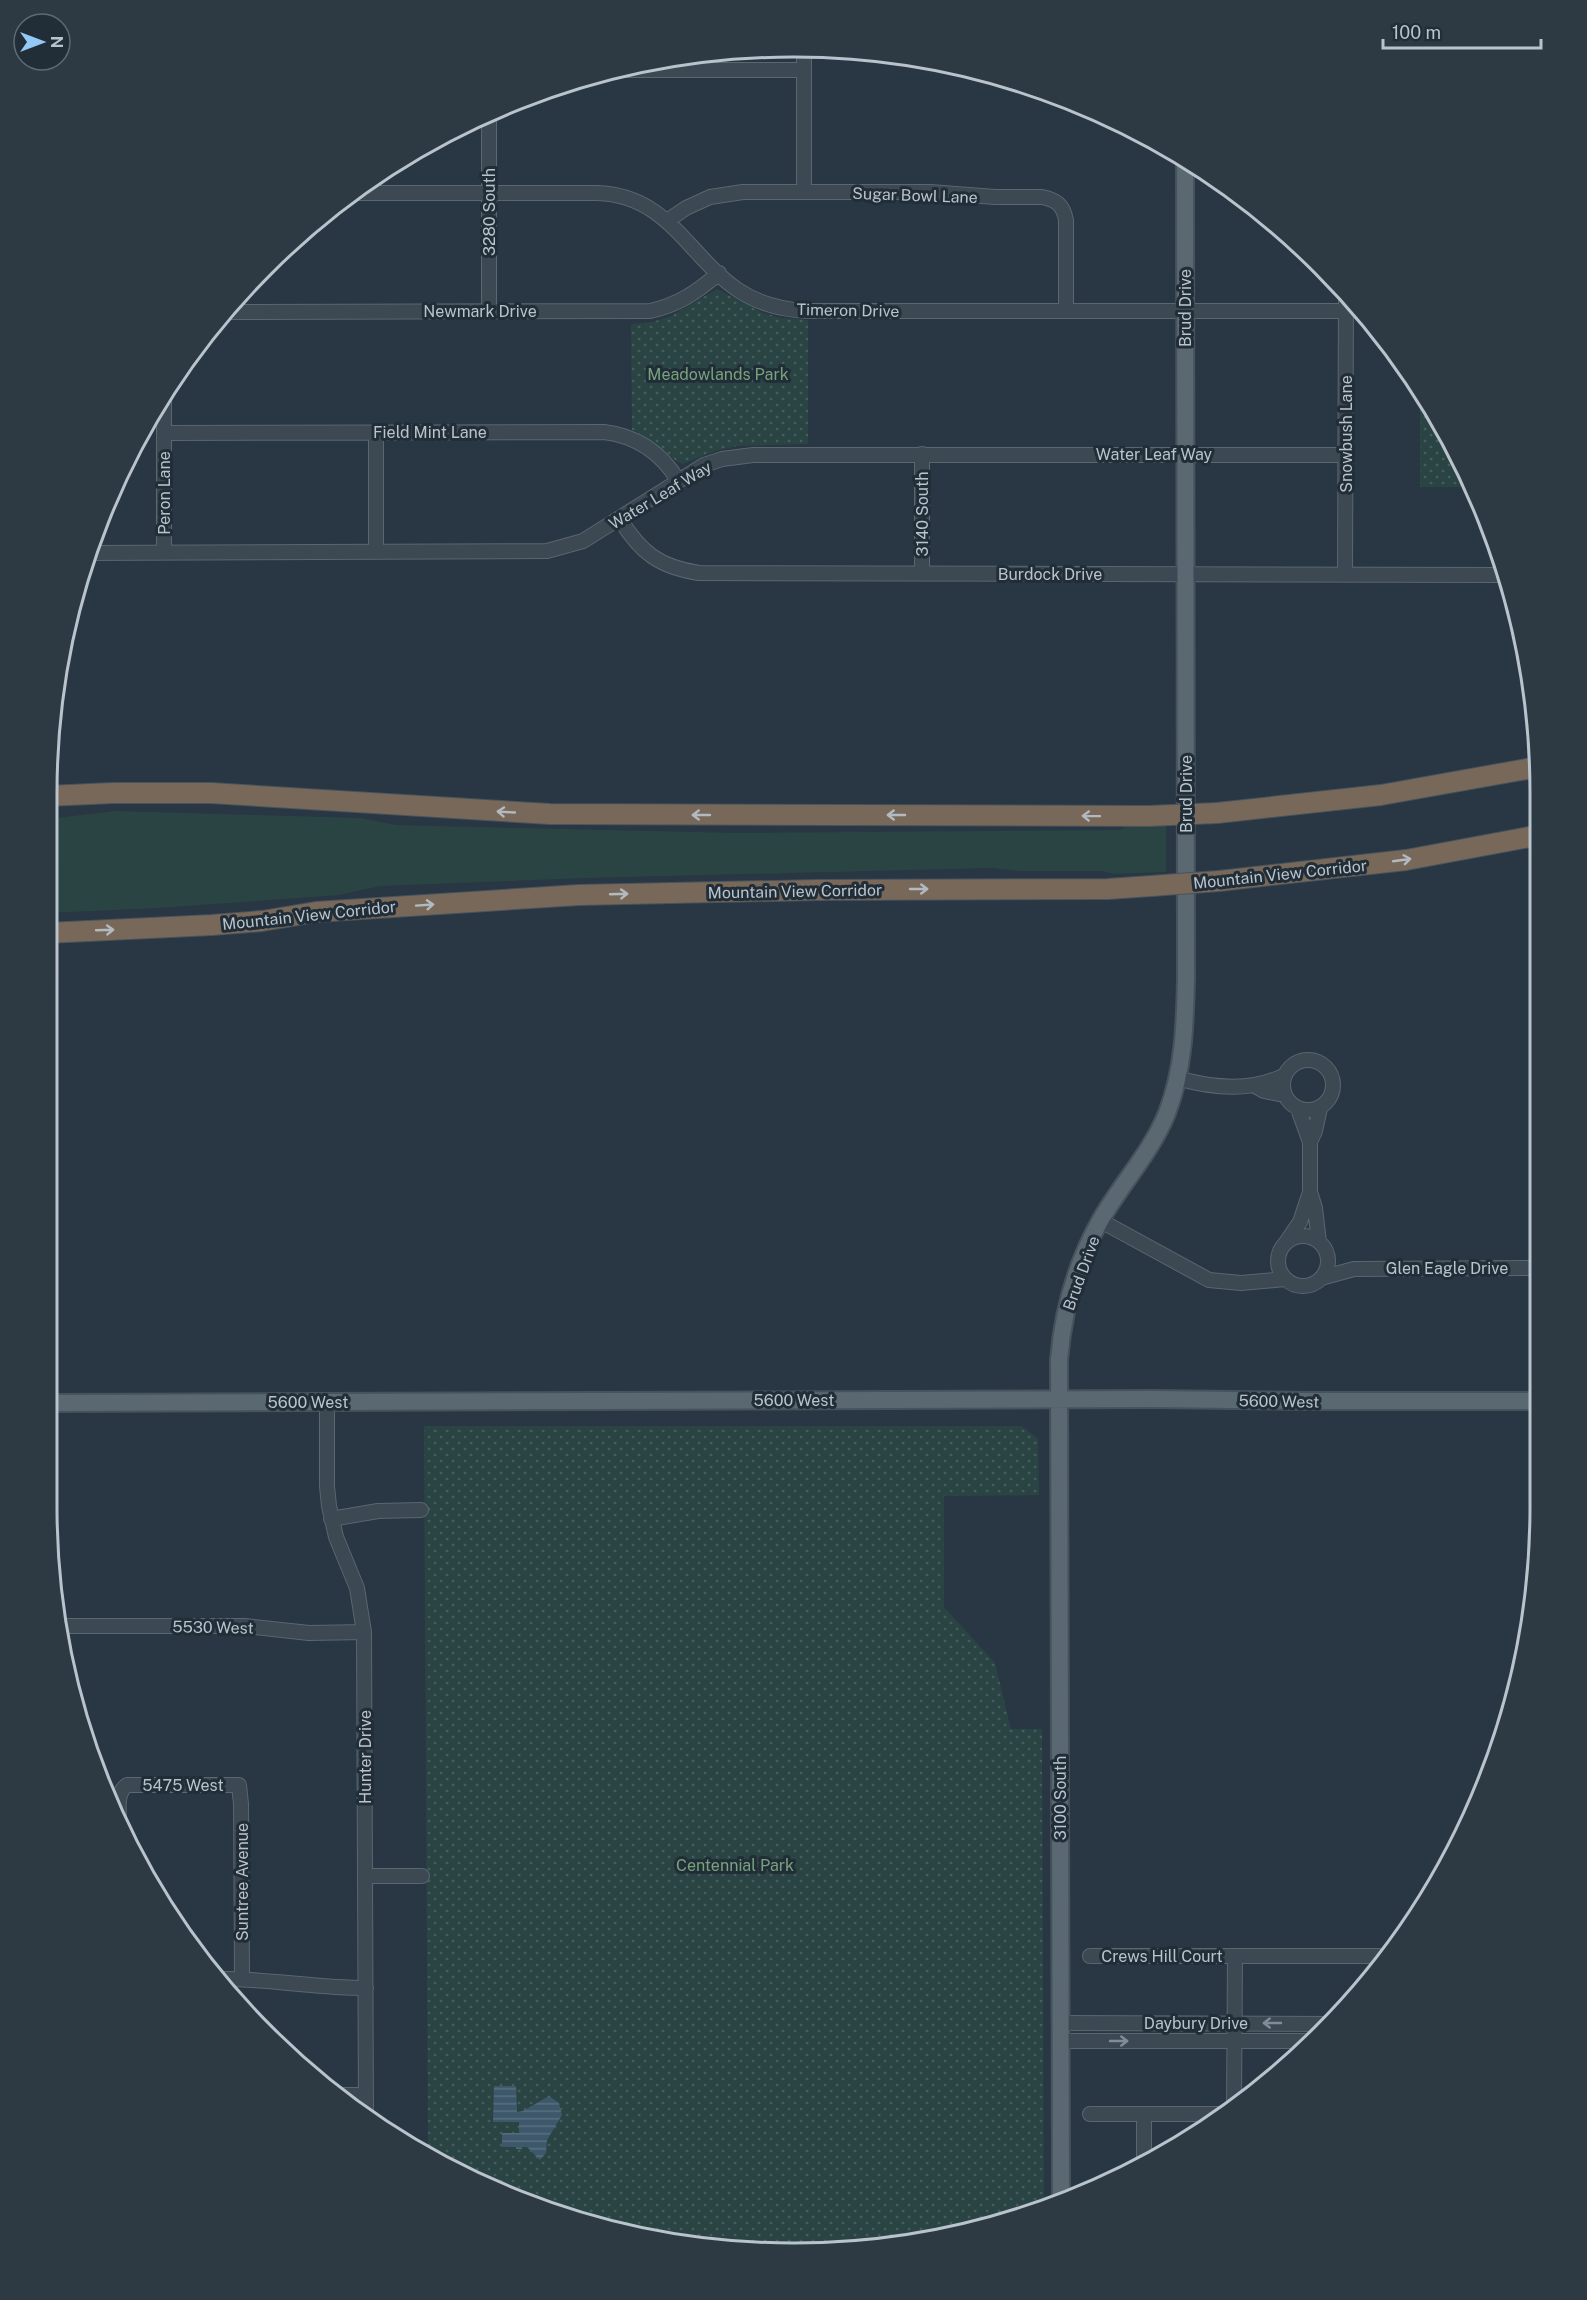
<svg xmlns="http://www.w3.org/2000/svg" width="1587" height="2300" viewBox="0 0 1587 2300" font-family="'Public Sans',sans-serif">
  <style>
    .green { fill: #2a4443 }
    .park { fill: url(#park-dots) }
    .water { fill: url(#water-rules) }
    .lines { fill: none; stroke-linecap: round; stroke-linejoin: round }
    .minor-casing { stroke: #5a6670; stroke-width: 16 }
    .major-casing { stroke: #46525c; stroke-width: 20 }
    .highway-casing { stroke: #47535d; stroke-width: 22 }
    .minor { stroke: #3c4953; stroke-width: 14 }
    .major { stroke: #5a6872; stroke-width: 16 }
    .highway { stroke: #786859; stroke-width: 20 }
    .highway-bridge-casing { stroke: #47535d; stroke-width: 22; stroke-linecap: butt }
    .highway-bridge { stroke: #786859; stroke-width: 20 }
    .oneway { stroke: #b2bac0 }
    .oneway2 { stroke: #818c96 }
    .labels { text-anchor: middle; stroke-width: 6; stroke-linejoin: round; paint-order: stroke }
    .street-label { font-size: 16px; fill: #b9c3cc; stroke: #212e38 }
    .park-label { font-size: 16px; fill: #78a27c; stroke: #212e38 }
    .rim { fill: none; stroke: #b9c3cc; stroke-width: 3 }
  </style>
  <defs>
    <pattern id="park-dots" width="8" height="8" patternUnits="userSpaceOnUse" patternTransform="scale(1.5)"><rect width="8" height="8" fill="#2a4443"/><path d="M2 2h.1M6 6h.1" fill="none" stroke="#475d5d" stroke-width="1.8" stroke-linecap="round"/></pattern>
    <pattern id="water-rules" width="6" height="5" patternUnits="userSpaceOnUse" patternTransform="scale(1.5)"><rect width="6" height="5" fill="#3e586b"/><path d="M0 2.5h6" fill="none" stroke="#586e7f"/></pattern>
  </defs>
  <rect width="100%" height="100%" fill="#283743"/>
  <!-- green -->
  <path class="green" d="M116 811 361 818 396 825 737 833 1121 830 1128 824H1166V872L1115 874 1101 871H1020L991 868 585 878 380 886 339 895 159 908 47 913V819Z"/>
  <!-- park -->
  <path class="park" d="M717 289 763 313 782 318 808 320V444L737 446 715 451 683 464 676 461 651 440 632 430 631 324 652 322 671 316Z
    M1420 392 1463 463 1471 487H1420Z
    M424 1426H1022L1038 1439 1039 1495 944 1496V1607L995 1663 1011 1729H1042L1044 2204 939 2239 794 2253 696 2247 507 2197 428 2154Z"/>
  <!-- water -->
  <path class="water" d="M494 2086H516L517 2112 523 2111 549 2096 559 2103 562 2115 547 2140 546 2153 540 2160 527 2147H522V2149H516V2147H502V2133H519V2122H493Z"/>
  <g class="lines">
    <!-- minor casing -->
    <g class="minor-casing">
      <path id="minor" d="M804 47V192
        M624 70H804
        M489 114V311
        M1185 169H1202
        M353 193H597C668 195 687 255 738 290 759 304 782 310 808 311H1346
        M667 221 686 208 710 197 743 192H930L995 197H1042C1057 200 1063 205 1066 220V311
        M229 312 650 311C678 305 697 292 719 273
        M164 398V553
        M164 433 604 432C638 436 661 453 678 480
        M922 454V574
        M620 519C640 552 659 567 699 573L1501 575
        M376 552V432
        M86 553 547 551 583 541 704 465 722 459 753 455H1346
        M1345 575 1346 294
        M1283 1085a25 25 0 1 1 50 0a25 25 0 1 1-50 0Z
        M1177 1078C1212 1088 1252 1092 1285 1075
        M1255 1086 1264 1091 1284 1095
        M1298 1109 1310 1142V1192L1315 1208 1319 1242
        M1310 1142 1315 1131 1320 1108
        M1101 1221 1209 1280 1241 1283 1285 1279
        M1278 1261a25 25 0 1 1 50 0a25 25 0 1 1-50 0Z
        M1287 1241 1300 1222 1310 1192
        M1321 1278 1354 1269 1540 1268
        M327 1402V1486L329 1506 336 1537 357 1588 364 1632 366 2118
        M331 1519 378 1511 421 1510
        M62 1626H245L309 1633 364 1632
        M119 1821C119 1808 116 1793 127 1785H239L241 1804 242 1979
        M365 1876H422
        M1090 1956H1387
        M223 1979C271 1979 317 1988 366 1988
        M1060 2023 1331 2024
        M1061 2041H1315
        M336 2095H366
        M1234 2108 1235 1956
        M1090 2114H1225
        M1144 2114V2164"/>
    </g>
    <!-- major casing -->
    <g class="major-casing">
      <path id="major" d="M47 1403 1154 1399 1309 1401H1540
        M1061 2198 1059 1360C1063 1311 1076 1264 1100 1221 1121 1184 1151 1153 1167 1113 1184 1069 1185 1024 1186 978L1185 160"/>
    </g>
    <!-- highway casing -->
    <g class="highway-casing">
      <path id="highway" d="M47 796 113 793H211L550 814 1149 816
        M1217 813 1381 795 1538 767
        M1219 881 1406 860 1540 835
        M47 933 212 925 262 921 316 912 579 895 817 890 1108 889 1151 886"/>
    </g>
    <!-- minor -->
    <use href="#minor" class="minor"/>
    <!-- major -->
    <use href="#major" class="major"/>
    <!-- highway -->
    <use href="#highway" class="highway"/>
    <!-- highway-bridge casing -->
    <g class="highway-bridge-casing">
      <path id="highway-bridge" d="M1149 816 1217 813
        M1151 886 1219 881"/>
    </g>
    <!-- highway-bridge -->
    <use href="#highway-bridge" class="highway-bridge"/>
  </g>
  <!-- one-way arrows -->
  <defs><path id="oneway-shaft" d="M-6 0H5M1.5-3L5.5 0L1.5 3" fill="none" stroke-width="1.6" stroke-linecap="round" stroke-linejoin="round" transform="scale(1.5)"/></defs>
  <g class="oneway">
    <use href="#oneway-shaft" transform="translate(506 812) rotate(-177)"/>
    <use href="#oneway-shaft" transform="translate(701 815) rotate(-180)"/>
    <use href="#oneway-shaft" transform="translate(896 815) rotate(-180)"/>
    <use href="#oneway-shaft" transform="translate(1091 816) rotate(-179)"/>
    <use href="#oneway-shaft" transform="translate(1402 860) rotate(-8)"/>
    <use href="#oneway-shaft" transform="translate(919 889)"/>
    <use href="#oneway-shaft" transform="translate(619 894) rotate(-2)"/>
    <use href="#oneway-shaft" transform="translate(425 905) rotate(-4)"/>
    <use href="#oneway-shaft" transform="translate(105 930) rotate(-2)"/>
  </g>
  <g class="oneway2">
    <use href="#oneway-shaft" transform="translate(1272 2023) rotate(-180)"/>
    <use href="#oneway-shaft" transform="translate(1119 2041)"/>
  </g>
  <g class="labels">
    <!-- street labels -->
    <g class="street-label">
      <text transform="translate(915 195) rotate(2)" y="6">Sugar Bowl Lane</text>
      <text transform="translate(489 212) rotate(-90)" y="6">3280 South</text>
      <text transform="translate(1185 308) rotate(-90)" y="6">Brud Drive</text>
      <text transform="translate(848 310) rotate(1)" y="6">Timeron Drive</text>
      <text x="480" y="317">Newmark Drive</text>
      <text x="430" y="438">Field Mint Lane</text>
      <text transform="translate(1346 434) rotate(-90)" y="6">Snowbush Lane</text>
      <text x="1154" y="460">Water Leaf Way</text>
      <text transform="translate(164 493) rotate(-90)" y="6">Peron Lane</text>
      <text transform="translate(660 495) rotate(-31)" y="6">Water Leaf Way</text>
      <text transform="translate(922 514) rotate(-90)" y="6">3140 South</text>
      <text x="1050" y="580">Burdock Drive</text>
      <text transform="translate(1186 794) rotate(-90)" y="6">Brud Drive</text>
      <text transform="translate(1280 874) rotate(-6)" y="6">Mountain View Corridor</text>
      <text transform="translate(795 891) rotate(-1)" y="6">Mountain View Corridor</text>
      <text transform="translate(309 915) rotate(-6)" y="6">Mountain View Corridor</text>
      <text x="1447" y="1274">Glen Eagle Drive</text>
      <text transform="translate(1081 1273) rotate(-70)" y="6">Brud Drive</text>
      <text x="794" y="1406">5600 West</text>
      <text transform="translate(1279 1401) rotate(1)" y="6">5600 West</text>
      <text x="308" y="1408">5600 West</text>
      <text transform="translate(213 1627) rotate(1)" y="6">5530 West</text>
      <text transform="translate(365 1757) rotate(-90)" y="6">Hunter Drive</text>
      <text x="183" y="1791">5475 West</text>
      <text transform="translate(1060 1798) rotate(-90)" y="6">3100 South</text>
      <text transform="translate(242 1882) rotate(-90)" y="6">Suntree Avenue</text>
      <text x="1162" y="1962">Crews Hill Court</text>
      <text x="1196" y="2029">Daybury Drive</text>
    </g>
    <!-- park labels -->
    <g class="park-label">
      <text x="718" y="380">Meadowlands Park</text>
      <text x="735" y="1871">Centennial Park</text>
    </g>
  </g>
  <!-- crop -->
  <path d="M0 0H1587V2300H0ZM793 57H794A736 736 0 0 1 1530 793V1507A736 736 0 0 1 794 2243H793A736 736 0 0 1 57 1507V793A736 736 0 0 1 793 57Z" fill="#2d3a44" fill-rule="evenodd"/>
  <path class="rim" d="M793 57H794A736 736 0 0 1 1530 793V1507A736 736 0 0 1 794 2243H793A736 736 0 0 1 57 1507V793A736 736 0 0 1 793 57Z"/>
  <!-- north arrow -->
  <g transform="translate(42 42) rotate(90)"><circle r="28" fill="#212e38" stroke="#5e6a73" stroke-width="1.5"/>
  <path d="M0-4.5L10 22L0 15L-10 22Z" fill="#94c8f7"/>
  <text y="-9" font-size="16" font-weight="bold" text-anchor="middle" fill="#b9c3cc">N</text>
  </g>
  <!-- scale -->
  <path d="M1383 39v9h158v-9" fill="none" stroke="#b9c3cc" stroke-width="3"/>
  <text x="1392" y="39" font-size="18" fill="#b9c3cc" stroke="#212e38" stroke-width="4.5" paint-order="stroke">100 m</text>
</svg>
